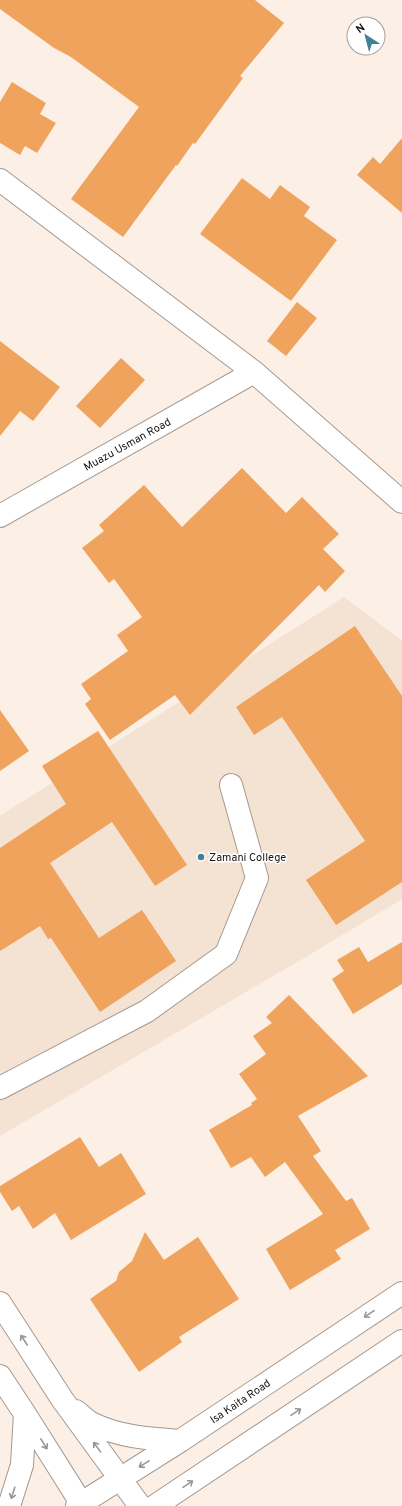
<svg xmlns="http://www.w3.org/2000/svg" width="402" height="1506" viewBox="0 0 402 1506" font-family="Overpass,sans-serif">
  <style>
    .built { fill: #f4e2d3 }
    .building { fill: #f0a35c }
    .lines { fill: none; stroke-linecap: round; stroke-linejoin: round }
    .minor-casing { stroke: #a49990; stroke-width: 24 }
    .major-casing { stroke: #a49990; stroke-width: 24 }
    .minor { stroke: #fff; stroke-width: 22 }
    .major { stroke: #fff; stroke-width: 22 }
    .oneway { stroke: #989694 }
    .poi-dot { fill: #408193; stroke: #fff; stroke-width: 1.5 }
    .labels { text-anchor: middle; stroke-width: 3; stroke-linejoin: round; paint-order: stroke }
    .street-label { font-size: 11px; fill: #191511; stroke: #fff }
    .poi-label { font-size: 11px; fill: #191511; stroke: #fff; text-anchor: start }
  </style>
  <rect width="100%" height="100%" fill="#fbefe6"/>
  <!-- built -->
  <path class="built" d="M344 597 402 641V899L304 958 0 1136V816Z"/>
  <!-- building -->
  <path class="building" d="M0 0H255L284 23 240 76 243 78 195 144 193 143 177 166 176 165 123 237 71 199 139 107 71 57 54 48 0 9Z
    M12 82 46 103 40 114 56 123 37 153 25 146 20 155 0 143V102Z
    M402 138V213L357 175 373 157 380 164Z
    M242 178 270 199 280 185 310 207 304 216 337 240 291 301 200 234Z
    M297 302 317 318 286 356 267 341Z
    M0 341 60 387 33 421 20 411 0 436Z
    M121 358 145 380 100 428 76 406Z
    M242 468 286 513 302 497 339 534 323 549 345 571 325 592 319 585 190 715 175 695 110 740 85 704 91 699 81 684 128 651 117 635 142 617 114 579 109 583 82 548 104 531 99 525 144 485 182 527Z
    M355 626 402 696V882L336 925 306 880 365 841 282 717 254 735 236 707Z
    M0 710 29 751 0 771Z
    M98 731 187 865 155 886 112 822 50 863 99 938 142 910 176 961 100 1012 51 938 48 939 40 926 0 951V848L66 804 42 766Z
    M402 942V984L353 1014 332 979 344 971 337 960 359 947 368 962Z
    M289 995 368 1076 298 1116 321 1151 313 1156 346 1201 352 1198 370 1229 335 1250 341 1259 290 1290 266 1249 323 1214 285 1162 265 1177 251 1157 231 1168 209 1130 252 1105 251 1103 257 1099 239 1074 266 1054 253 1036 272 1023 266 1017Z
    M80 1137 99 1167 121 1153 146 1194 71 1240 55 1213 33 1229 19 1206 12 1211 0 1192V1186Z
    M145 1232 164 1260 198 1237 239 1299 179 1337 182 1342 139 1372 90 1299 116 1281 119 1272 132 1261Z"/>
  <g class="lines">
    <!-- minor casing -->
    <g class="minor-casing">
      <path id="minor" d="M0 180 254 372 402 502
        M0 516 254 372
        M0 1088 147 1011 226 954 257 878 231 785"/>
    </g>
    <!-- major casing -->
    <g class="major-casing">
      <path id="major" d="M0 1303 62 1399 140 1506
        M0 1376 25 1414 83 1506
        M76 1411C81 1415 86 1420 91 1423 119 1437 150 1439 180 1441
        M9 1506 22 1465 25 1414
        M77 1506 180 1441 402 1293
        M155 1506 402 1341"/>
    </g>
    <!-- minor -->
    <use href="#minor" class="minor"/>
    <!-- major -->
    <use href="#major" class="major"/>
  </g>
  <!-- one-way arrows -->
  <defs><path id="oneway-shaft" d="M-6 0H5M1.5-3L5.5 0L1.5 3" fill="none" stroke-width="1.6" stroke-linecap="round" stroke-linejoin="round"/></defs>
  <g class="oneway">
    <use href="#oneway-shaft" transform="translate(369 1314) rotate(146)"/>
    <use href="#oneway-shaft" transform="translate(24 1340) rotate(-123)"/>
    <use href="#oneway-shaft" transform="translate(296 1412) rotate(-34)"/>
    <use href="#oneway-shaft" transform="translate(44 1444) rotate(58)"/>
    <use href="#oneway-shaft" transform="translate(97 1447) rotate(-126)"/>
    <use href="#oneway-shaft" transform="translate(144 1464) rotate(148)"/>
    <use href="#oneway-shaft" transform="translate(188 1484) rotate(-34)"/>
    <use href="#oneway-shaft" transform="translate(13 1493) rotate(108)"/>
  </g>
  <!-- markers -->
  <circle class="poi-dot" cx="201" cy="857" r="4"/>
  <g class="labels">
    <!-- street labels -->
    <g class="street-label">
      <text transform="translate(127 444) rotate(-29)" y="4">Muazu Usman Road</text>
      <text transform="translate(240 1401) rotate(-34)" y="4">Isa Kaita Road</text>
    </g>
    <!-- poi labels -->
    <g class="poi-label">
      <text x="209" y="861">Zamani College</text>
    </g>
  </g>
  <!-- north arrow -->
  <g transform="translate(366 36) rotate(324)"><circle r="19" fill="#ffffff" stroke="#a3a1a0"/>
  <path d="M0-3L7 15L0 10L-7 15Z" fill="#408193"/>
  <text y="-6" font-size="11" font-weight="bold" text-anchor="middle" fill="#191511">N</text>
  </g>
</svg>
